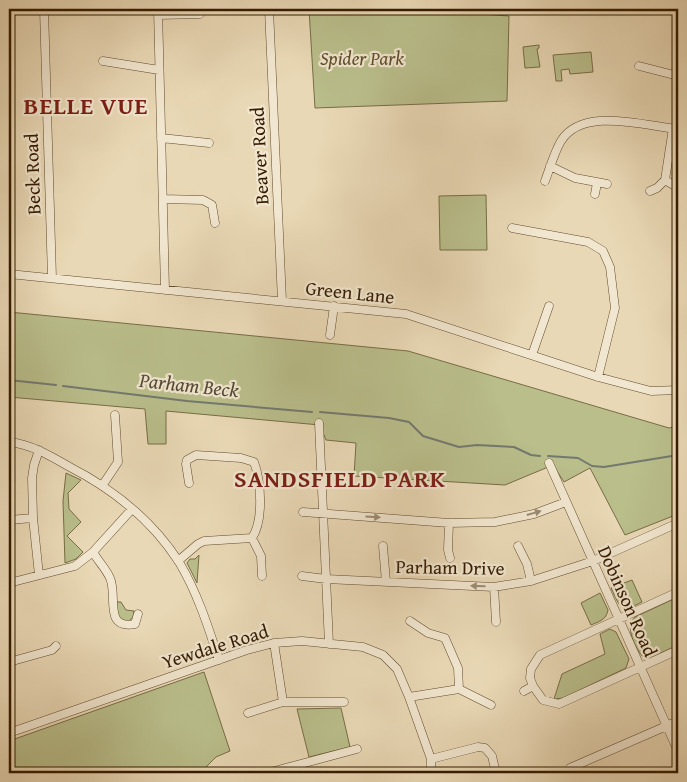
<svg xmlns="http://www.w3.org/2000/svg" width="687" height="782" viewBox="0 0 687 782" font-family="'Gentium Book Plus',serif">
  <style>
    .green { fill: #b9be8b; stroke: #776c46 }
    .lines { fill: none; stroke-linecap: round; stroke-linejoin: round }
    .stream { stroke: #73796f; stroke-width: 2 }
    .minor-casing { stroke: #624a2d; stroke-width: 9 }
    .minor { stroke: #f1e6cf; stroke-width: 8 }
    .oneway { fill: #9c8b72 }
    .labels { text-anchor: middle; stroke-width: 4.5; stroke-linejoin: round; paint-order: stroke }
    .park-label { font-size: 19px; font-style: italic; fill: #5d4c2a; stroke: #f1e6cf }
    .street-label { font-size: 19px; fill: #351b00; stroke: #f1e6cf }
    .water-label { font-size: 20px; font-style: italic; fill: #544a38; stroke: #f1e6cf }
    .district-label { font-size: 24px; font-weight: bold; letter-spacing: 1px; fill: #7a1f14; stroke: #f1e6cf }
  </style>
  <rect width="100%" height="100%" fill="#e9d8b5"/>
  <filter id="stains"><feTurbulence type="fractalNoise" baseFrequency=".004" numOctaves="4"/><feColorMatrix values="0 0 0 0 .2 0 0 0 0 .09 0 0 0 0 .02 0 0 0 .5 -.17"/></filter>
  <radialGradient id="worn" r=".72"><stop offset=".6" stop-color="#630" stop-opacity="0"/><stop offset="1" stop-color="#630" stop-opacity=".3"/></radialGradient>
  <!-- green -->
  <path class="green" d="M309 9H413L509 16 507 101 315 108Z
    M539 45V48L537 49 540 67 525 68 523 47Z
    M591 52 593 72 570 74 569 69 561 70 562 81H556L553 55Z
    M486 195 487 250H440L439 196Z
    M9 312 408 351 669 428 678 426V514L625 535 590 468 564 482 553 465 505 485 354 476 356 443 326 440 320 425 166 411V444H148L145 409 9 397Z
    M66 473 81 480 68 493 69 509 81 522 67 536 83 552 76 559 65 563 63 501Z
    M199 555 197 583 187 563 190 559H195Z
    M632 580 642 602C621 613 620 608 611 588Z
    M600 593 608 610C606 620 600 621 591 625L581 603Z
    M678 597V645L652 657 642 656C634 645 625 628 635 617Z
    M116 602H121L126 610 134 611 133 617 128 622H125L117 617Z
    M610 629 616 632 629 659 626 668 563 698 554 699 562 674 605 654 600 634Z
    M204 672 230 751 216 757 200 773H15L9 762V741Z
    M341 708 350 747 309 757 297 709Z"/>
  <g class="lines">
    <!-- stream -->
    <path class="stream" d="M9 380 56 385
      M63 386 187 401 312 412
      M320 412 389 418 409 422 423 436 459 447 477 445 514 447 531 455 540 456
      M548 456 578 458 592 466 604 467 678 455"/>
    <!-- minor casing -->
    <g class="minor-casing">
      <path id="minor" d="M44 9 52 278
        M158 9 165 290
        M269 9 282 301
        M158 15 200 14
        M103 61 159 70
        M639 66 678 76
        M161 138 209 143
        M550 166 575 178 607 184
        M665 180 677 187
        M545 181C550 168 554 153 561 141 583 106 645 126 678 129
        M650 191 657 188 665 180 673 128
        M595 194 597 183
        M163 199 203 200 212 205 215 223
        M512 228 588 242 603 251 610 267 615 308 598 377
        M9 274 406 314 598 377 651 391 678 390
        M330 335 334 306
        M532 355 549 306
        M319 423 329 644
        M9 442C30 444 49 455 68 466 111 488 152 520 179 562 197 592 208 626 219 660
        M549 463 678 751
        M102 486 118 462 115 415
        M678 500V503
        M303 512 449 523 495 522 534 514 566 502
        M9 520 33 518
        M449 523 448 550 450 558
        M252 538 261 556 262 576
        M383 546 386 582
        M518 546 527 564 531 581
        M93 552C98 561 106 569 110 578 118 596 103 630 135 624L138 614
        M178 561 198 544 204 541 252 538C264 520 261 481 254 462L241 458 196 455 187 460 186 464 189 483
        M39 575 33 518 32 478 34 465 39 450
        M302 576 326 579 494 587 531 581 593 561 678 523
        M9 583 75 566 93 552 132 509
        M494 587 496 622
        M678 592 540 655 531 669 530 678 533 686 543 700 559 704 678 650
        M410 621 428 633 445 638 458 668 459 689 491 705
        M274 643 283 702
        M9 662 52 650 56 646
        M524 691 533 686
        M409 697 459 689
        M248 713 283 702H344
        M9 733 247 650 274 643 302 641 363 647 383 655 397 669 409 697 431 759V773
        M431 759 478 747 485 748 492 756 496 773
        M570 768 678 721
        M267 773 357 749"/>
    </g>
    <!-- minor -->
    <use href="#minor" class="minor"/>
  </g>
  <!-- one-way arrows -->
  <defs><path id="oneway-solid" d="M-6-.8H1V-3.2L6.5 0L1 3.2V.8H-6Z" transform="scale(1.25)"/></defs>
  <g class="oneway">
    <use href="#oneway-solid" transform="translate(534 513) rotate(-16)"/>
    <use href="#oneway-solid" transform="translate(373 517) rotate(4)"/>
    <use href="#oneway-solid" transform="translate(478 586) rotate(-178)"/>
  </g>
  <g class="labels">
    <!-- park labels -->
    <g class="park-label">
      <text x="362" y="65">Spider Park</text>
    </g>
    <!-- street labels -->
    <g class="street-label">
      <text transform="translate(259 156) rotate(-93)" y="7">Beaver Road</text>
      <text transform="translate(32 174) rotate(-92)" y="7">Beck Road</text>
      <text transform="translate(350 292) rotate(6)" y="7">Green Lane</text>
      <text transform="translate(450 567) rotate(1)" y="7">Parham Drive</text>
      <text transform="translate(628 601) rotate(66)" y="7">Dobinson Road</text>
      <text transform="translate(215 646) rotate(-17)" y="7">Yewdale Road</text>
    </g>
    <!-- water labels -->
    <g class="water-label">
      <text transform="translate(189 385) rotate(6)" y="7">Parham Beck</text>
    </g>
    <!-- district labels -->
    <g class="district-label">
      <text x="86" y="114">BELLE VUE</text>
      <text x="340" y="487">SANDSFIELD PARK</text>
    </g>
  </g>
  <!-- margin -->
  <rect width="687" height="782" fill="none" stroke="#e9d8b5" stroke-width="30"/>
  <rect x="10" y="10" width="667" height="762" fill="none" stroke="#351b00" stroke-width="2.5"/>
  <rect x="15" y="15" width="657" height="752" fill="none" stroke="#351b00"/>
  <rect width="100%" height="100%" filter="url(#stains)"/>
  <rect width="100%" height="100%" fill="url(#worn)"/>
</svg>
